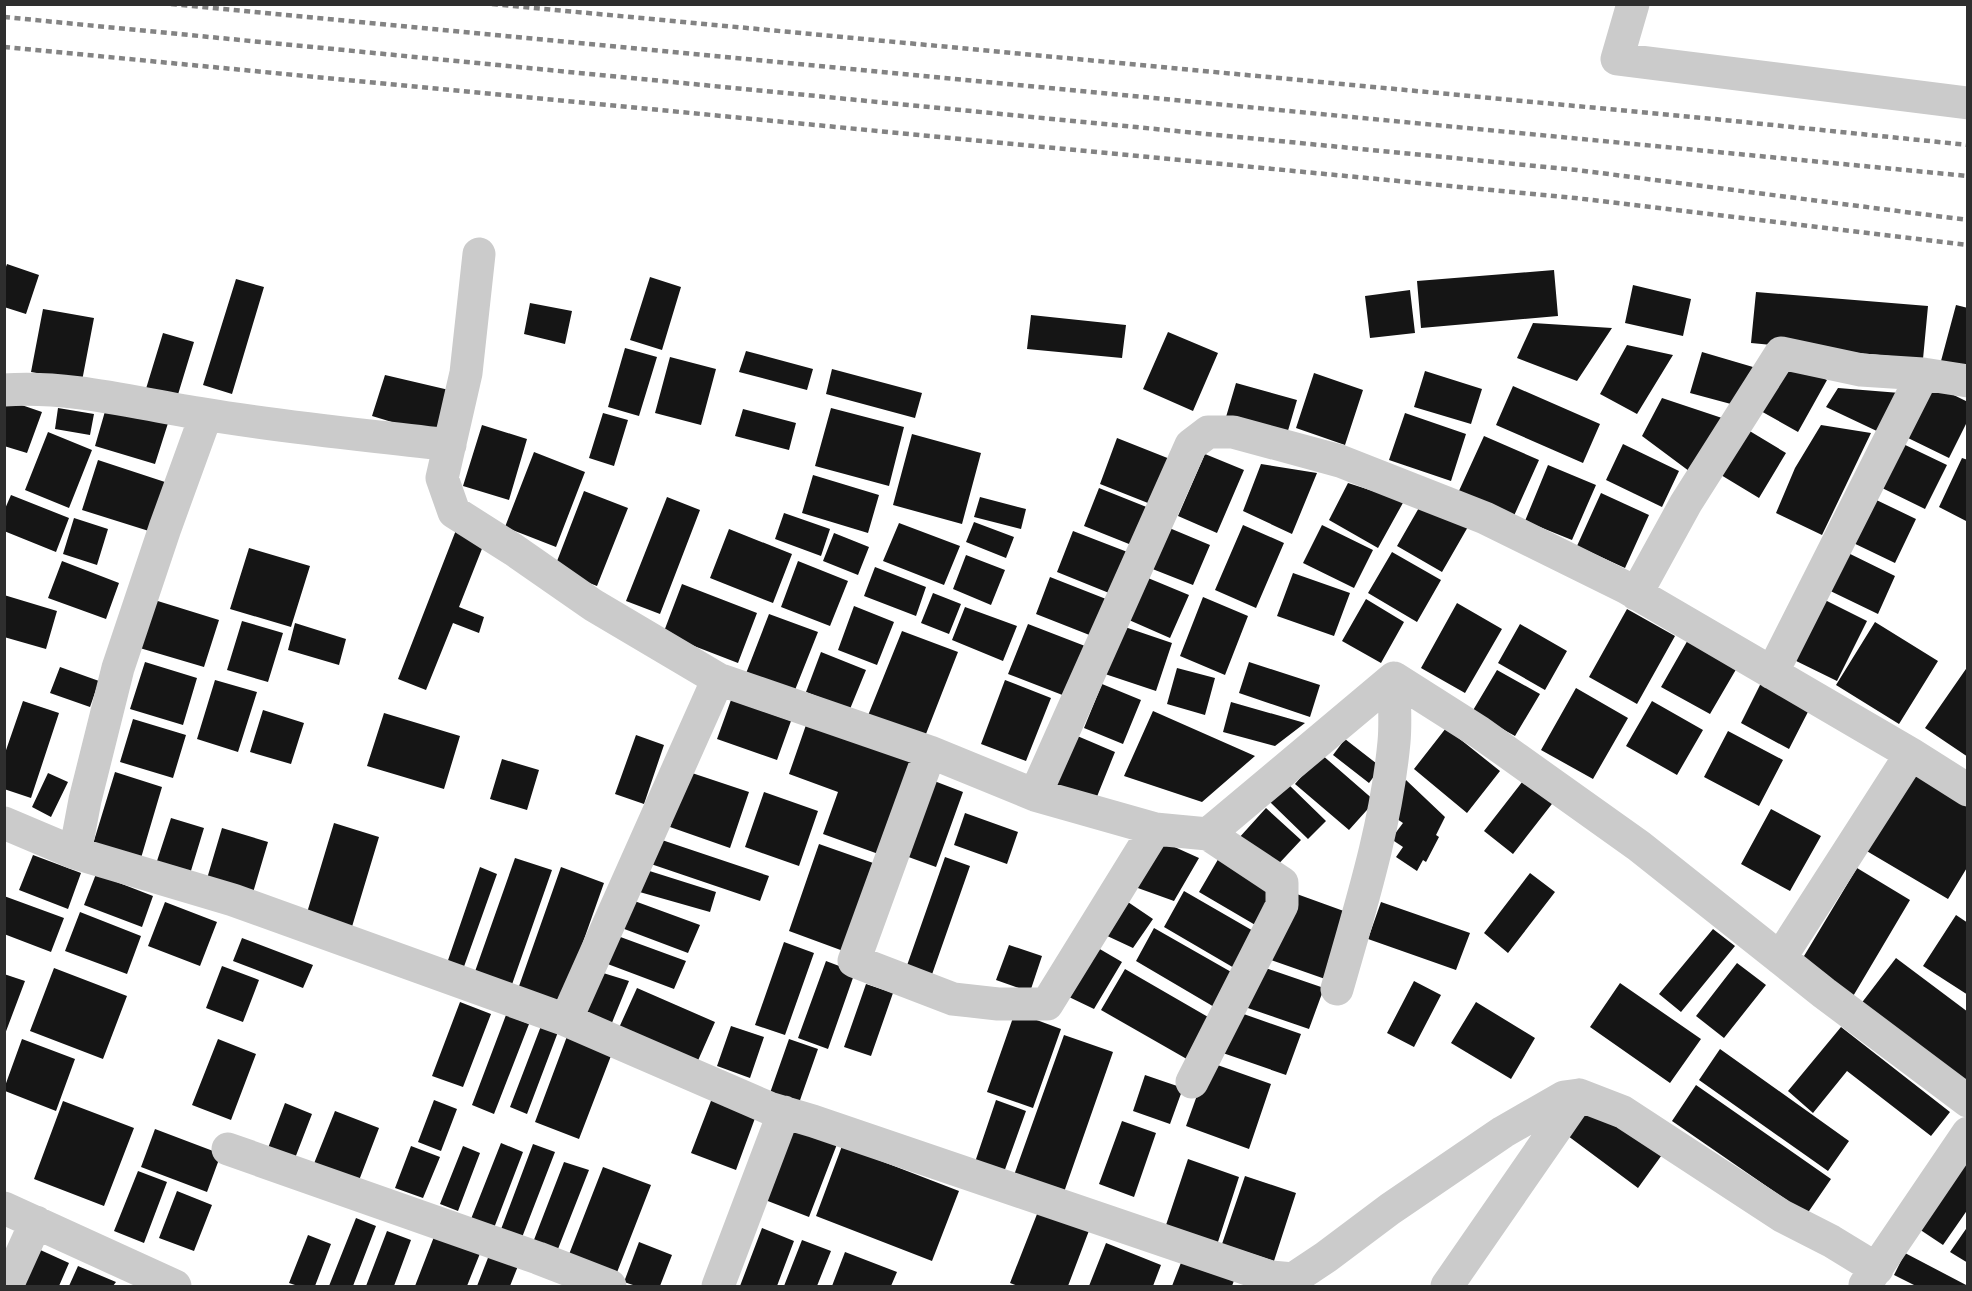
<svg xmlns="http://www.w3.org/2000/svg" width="1972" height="1291" viewBox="0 0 1972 1291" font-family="'Source Sans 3',sans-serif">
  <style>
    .building { fill: #151515 }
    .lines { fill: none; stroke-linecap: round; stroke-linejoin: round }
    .minor { stroke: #cbcbcb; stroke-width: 33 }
    .rail { stroke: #838383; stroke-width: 4.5; stroke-dasharray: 6 4.5; stroke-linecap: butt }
  </style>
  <rect width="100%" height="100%" fill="#fff"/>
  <!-- building -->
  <path class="building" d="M7 264 39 275 26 314 4 307V272Z
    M1554 270 1558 316 1421 328 1417 281Z
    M650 277 681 287 662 350 630 340Z
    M236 279 264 287 232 394 203 385Z
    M1633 285 1691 299 1683 336 1625 323Z
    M1410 290 1415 333 1370 338 1365 296Z
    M1756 292 1928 306 1923 359 1751 343Z
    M530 303 572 311 565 344 524 334Z
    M1956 305 1968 308V368L1941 361Z
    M43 309 94 318 82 381 31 372Z
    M1031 315 1126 325 1122 358 1027 349Z
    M1533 323 1612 328 1577 381 1517 358Z
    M1168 332 1218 353 1193 411 1143 389Z
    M163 333 194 342 176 401 145 392Z
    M1627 345 1673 355 1637 414 1600 394Z
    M625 348 657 357 639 416 608 407Z
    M746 351 813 369 807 390 739 372Z
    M1702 352 1753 367 1742 407 1690 393Z
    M670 357 716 369 701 425 655 413Z
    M1787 359 1827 380 1798 432 1759 410Z
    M832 369 922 393 915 418 826 394Z
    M1425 371 1482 389 1471 424 1414 407Z
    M1314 373 1363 390 1345 445 1296 428Z
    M385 375 449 390 435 435 372 416Z
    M1236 383 1297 400 1287 434 1226 417Z
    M1931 384 1968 402V420L1949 458 1906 437Z
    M1513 386 1600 424 1583 463 1496 425Z
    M1838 388 1900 393 1881 433 1826 407Z
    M1662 398 1722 418 1689 471 1642 436Z
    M4 399 42 412 27 453 4 446Z
    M108 401 169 420 155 464 95 446Z
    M58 408 94 414 90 435 55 429Z
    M831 408 904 427 889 486 815 466Z
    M743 409 796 423 789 450 735 436Z
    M603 413 628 420 614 466 589 458Z
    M1405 413 1466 434 1451 481 1389 460Z
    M482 425 527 439 509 500 463 486Z
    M1821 425 1871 433 1822 535 1776 513 1795 468Z
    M1743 427 1786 453 1759 498 1716 472Z
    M48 432 92 450 69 508 25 490Z
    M912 434 981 453 962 524 893 505Z
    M1484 436 1539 460 1513 518 1458 493Z
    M1117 438 1170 459 1153 505 1100 484Z
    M1899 442 1947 465 1925 509 1878 486Z
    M1623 444 1679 471 1662 507 1606 480Z
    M534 452 585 472 556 547 505 527Z
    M1205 454 1244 470 1217 533 1178 516Z
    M1962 458 1968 460V522L1939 507Z
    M98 460 168 483 152 532 82 510Z
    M1261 464 1317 473 1292 534 1243 511Z
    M1548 465 1596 485 1572 540 1525 521Z
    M813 475 879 495 868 533 802 513Z
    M1348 483 1404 501 1378 548 1329 520Z
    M1099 488 1149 508 1134 546 1084 526Z
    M584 491 628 508 597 586 554 569Z
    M1601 493 1649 515 1625 568 1577 546Z
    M11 495 69 518 56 552 4 531V511Z
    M1866 495 1916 519 1895 563 1845 539Z
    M667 497 700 510 660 614 626 601Z
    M980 497 1026 509 1021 529 974 517Z
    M1424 499 1469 525 1442 572 1397 546Z
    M784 513 830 529 821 556 775 539Z
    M74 518 108 529 97 565 63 554Z
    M974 522 1014 537 1006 558 966 542Z
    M899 523 960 546 944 585 883 561Z
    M458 525 487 536 459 607 484 617 479 633 453 623 426 690 398 679Z
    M1243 525 1284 543 1256 608 1215 590Z
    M1322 525 1373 550 1354 588 1303 563Z
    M1167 527 1210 545 1193 585 1150 568Z
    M729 529 792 554 773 603 710 578Z
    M1073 531 1130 553 1114 595 1057 572Z
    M834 533 869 547 858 575 823 561Z
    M249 548 310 566 291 627 230 609Z
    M1838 548 1895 576 1878 614 1820 586Z
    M1392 552 1441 580 1417 622 1368 593Z
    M966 555 1005 570 991 605 953 589Z
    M62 561 119 583 106 619 48 598Z
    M798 561 848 581 830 626 781 607Z
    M875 567 926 587 916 616 864 596Z
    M1293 573 1350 593 1334 636 1277 616Z
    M1050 577 1106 599 1092 636 1036 614Z
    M1148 578 1189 595 1170 638 1129 620Z
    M682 584 757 613 738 663 663 634Z
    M933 593 961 604 949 634 921 623Z
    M4 595 57 611 46 649 4 637Z
    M1817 596 1867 621 1837 681 1788 657Z
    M1203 597 1248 616 1225 675 1180 656Z
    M148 598 219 620 204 667 133 646Z
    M1366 599 1404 622 1381 663 1342 641Z
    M1457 603 1502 629 1465 693 1421 668Z
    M854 606 894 622 877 665 838 650Z
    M965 607 1017 626 1003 661 952 640Z
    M1627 609 1675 636 1637 704 1589 677Z
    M769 614 818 632 793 695 745 676Z
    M242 621 283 633 268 682 227 670Z
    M1875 622 1938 661 1899 724 1836 685Z
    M295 623 346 639 339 665 288 650Z
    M1028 624 1085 646 1065 696 1008 674Z
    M1520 624 1567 651 1545 690 1498 663Z
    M1122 626 1172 643 1156 691 1105 674Z
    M902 631 958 652 924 739 867 718Z
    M1689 638 1738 666 1710 714 1661 687Z
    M821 652 866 670 850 709 806 692Z
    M145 662 197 678 183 725 130 709Z
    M1249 662 1320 685 1310 717 1239 693Z
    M1968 666V757L1925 728Z
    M60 667 99 681 90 707 50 693Z
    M1177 668 1215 678 1205 715 1167 704Z
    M1497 670 1540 694 1515 736 1472 712Z
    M1763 679 1812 704 1789 749 1741 723Z
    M215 680 257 692 238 752 197 739Z
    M1005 680 1051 698 1026 761 981 744Z
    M1102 684 1141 700 1123 744 1084 728Z
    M1576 688 1628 718 1593 779 1541 750Z
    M731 700 791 721 777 760 717 739Z
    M23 701 59 713 31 798 4 789V756Z
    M1652 701 1703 730 1677 775 1626 746Z
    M1231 702 1305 723 1275 746 1223 732Z
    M263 710 304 723 291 764 250 752Z
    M1153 711 1255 756 1202 802 1124 776Z
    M384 713 460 736 444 789 367 766Z
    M133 719 186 735 173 778 120 762Z
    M806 725 916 764 884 856 823 834 838 792 789 774Z
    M1446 728 1500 771 1467 813 1414 769Z
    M1728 731 1783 760 1759 806 1704 777Z
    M636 735 664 745 644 804 615 794Z
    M1075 735 1115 752 1094 804 1053 787Z
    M1345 739 1381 767 1369 783 1333 755Z
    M1321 754 1375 801 1349 830 1295 784Z
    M502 759 539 770 527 810 490 799Z
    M1913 770 1968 803V866L1948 899 1865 850Z
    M115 772 162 787 141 858 93 844Z
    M689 772 749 792 730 848 670 827Z
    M48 773 68 782 51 817 32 807Z
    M1526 777 1555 800 1513 854 1484 831Z
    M929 779 963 792 936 867 903 855Z
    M1406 780 1445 817 1436 835 1439 837 1426 862 1423 860 1417 871 1396 857 1403 847 1391 839 1403 823 1385 811Z
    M1288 784 1326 821 1308 839 1270 802Z
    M764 792 818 811 799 866 745 847Z
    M1266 808 1301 840 1272 871 1238 839Z
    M1771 809 1821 836 1790 891 1741 864Z
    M965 813 1018 832 1007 864 954 845Z
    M171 818 204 828 190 874 156 864Z
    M334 823 379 837 351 930 306 916Z
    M222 828 268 842 252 896 206 882Z
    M653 837 769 876 760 901 645 862Z
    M1159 840 1199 858 1174 901 1135 887Z
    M819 844 876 864 846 952 789 931Z
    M33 855 81 873 68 909 19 890Z
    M1220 856 1278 890 1257 926 1199 892Z
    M945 857 970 866 929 983 904 974Z
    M515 858 552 870 509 993 472 980Z
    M480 867 497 874 461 975 445 969Z
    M561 867 604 883 561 1004 518 989Z
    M640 868 716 892 710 912 629 889Z
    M1857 868 1910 900 1852 998 1798 966Z
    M1530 873 1555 892 1508 953 1484 933Z
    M96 874 153 896 142 927 84 905Z
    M1184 891 1262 936 1241 972 1164 927Z
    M1294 893 1352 914 1328 980 1271 960Z
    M4 896 64 918 51 952 4 934Z
    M629 899 700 925 688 953 619 927Z
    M1125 900 1153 919 1133 948 1103 934Z
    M165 902 217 922 200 966 148 946Z
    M1381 902 1470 933 1456 970 1368 939Z
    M80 912 141 936 127 974 65 951Z
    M1956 915 1968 923V995L1923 966Z
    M1154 928 1240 977 1221 1011 1136 961Z
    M1713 929 1735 946 1681 1012 1659 994Z
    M615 935 686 961 674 989 605 963Z
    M242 938 313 965 303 988 233 961Z
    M784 942 814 953 785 1035 755 1025Z
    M1009 945 1042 956 1030 992 996 980Z
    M1098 948 1122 962 1094 1009 1069 997Z
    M1896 958 1968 1012V1094L1857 1009Z
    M826 961 855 972 828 1049 798 1038Z
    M1737 963 1766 985 1724 1038 1696 1016Z
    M222 966 259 980 243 1022 206 1008Z
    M1260 966 1324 988 1309 1029 1245 1007Z
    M54 968 127 996 103 1059 30 1031Z
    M1125 969 1215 1021 1192 1062 1101 1010Z
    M600 972 629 981 609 1030 582 1016Z
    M4 974 25 981 5 1034H4Z
    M1414 981 1441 995 1414 1047 1387 1033Z
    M1620 983 1701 1039 1670 1083 1590 1027Z
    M866 984 893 993 871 1056 844 1047Z
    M637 988 715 1022 696 1065 618 1030Z
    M460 1002 491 1014 463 1087 432 1076Z
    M1476 1002 1535 1038 1511 1079 1451 1043Z
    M1235 1011 1301 1034 1286 1075 1220 1052Z
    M1015 1012 1061 1029 1033 1108 987 1092Z
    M506 1015 529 1024 494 1114 472 1105Z
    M541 1026 558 1032 527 1114 510 1107Z
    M731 1026 764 1037 750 1078 717 1066Z
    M1841 1027 1950 1112 1931 1136 1847 1071 1813 1113 1788 1091Z
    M569 1031 614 1048 579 1139 535 1122Z
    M1064 1035 1113 1052 1063 1195 1013 1178Z
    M22 1039 75 1059 56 1111 5 1091V1086Z
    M218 1039 256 1054 231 1120 192 1105Z
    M789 1039 818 1049 799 1103 770 1093Z
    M1720 1049 1849 1141 1828 1171 1699 1080Z
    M1209 1062 1271 1084 1249 1149 1186 1126Z
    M1145 1075 1183 1088 1170 1124 1133 1111Z
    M1696 1085 1831 1179 1807 1214 1672 1121Z
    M714 1093 758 1110 736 1170 691 1153Z
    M434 1100 457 1109 441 1151 418 1142Z
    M996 1100 1026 1111 1003 1175 974 1165Z
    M63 1101 134 1128 104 1206 34 1179Z
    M285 1103 312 1114 292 1166 265 1156Z
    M1579 1107 1664 1152 1638 1188 1564 1133Z
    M335 1111 379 1128 358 1183 313 1166Z
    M790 1120 839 1139 809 1217 760 1198Z
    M1122 1121 1156 1133 1134 1197 1099 1184Z
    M155 1129 221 1154 207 1192 141 1167Z
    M501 1143 523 1152 494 1228 471 1219Z
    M533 1144 555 1152 521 1240 500 1232Z
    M411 1146 440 1157 423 1198 395 1188Z
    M463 1146 480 1153 458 1211 440 1204Z
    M842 1146 959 1191 932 1261 816 1216Z
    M1188 1159 1239 1177 1217 1245 1165 1228Z
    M1968 1159V1209L1943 1245 1919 1229Z
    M564 1162 589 1170 556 1254 532 1245Z
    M603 1167 651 1185 616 1275 568 1257Z
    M138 1171 167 1182 144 1243 114 1231Z
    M1245 1176 1296 1193 1274 1261 1222 1244Z
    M177 1191 212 1205 194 1251 159 1238Z
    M1039 1209 1090 1228 1068 1286H1018L1010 1283Z
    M356 1218 376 1226 353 1286H329Z
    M1968 1226V1263L1950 1252Z
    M762 1228 794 1241 777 1286H740Z
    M437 1229 483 1246 467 1286H415Z
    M387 1231 411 1240 394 1286H366Z
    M308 1235 331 1244 315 1286H298L289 1283Z
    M802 1240 831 1251 817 1286H784Z
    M639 1242 672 1255 660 1286H636L624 1282Z
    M1106 1243 1161 1265 1153 1286H1089Z
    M493 1245 522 1256 510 1286H477Z
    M36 1248 69 1263 59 1286H19Z
    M845 1252 897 1272 891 1286H832Z
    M1905 1253 1968 1286H1916L1894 1275Z
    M1184 1255 1236 1275 1232 1286H1172Z
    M78 1266 116 1282 113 1286H69Z"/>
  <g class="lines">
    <!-- minor -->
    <path class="minor" d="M1633 4 1617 59 1968 103
      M479 254 466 373 442 478 454 512 514 550 593 605 718 679 930 752 1035 795 1155 829 1208 834 1394 678 1479 732 1639 846 1824 993 1968 1101
      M4 390C72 385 138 404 204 414 286 428 368 435 450 445
      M1636 594 1686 503 1781 353 1861 370 1923 374 1968 381
      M1772 673 1923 374
      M930 752 854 961 953 999 998 1004H1047L1155 829
      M1035 795 1191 445 1208 432H1233L1340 461 1485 518 1627 588 1911 754 1968 790
      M4 823 75 853 233 900 566 1020 769 1108 813 1121 1271 1277 1293 1279 1326 1257 1390 1209 1503 1132 1564 1097 1579 1095 1623 1112 1782 1216 1831 1241 1877 1269
      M75 853 85 800 118 668 165 528 206 415
      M1780 958 1911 754
      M1337 989C1360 908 1386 827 1394 742 1396 721 1394 699 1394 678
      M566 1020 718 679
      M1192 1082 1282 905V883L1208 834
      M228 1149 538 1258 610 1286
      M4 1208 175 1286
      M1865 1285 1968 1133
      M7 1286 36 1222
      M718 1286 784 1112
      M1447 1286 1579 1095"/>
    <!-- rail -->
    <path class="rail" d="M171 4 1968 176
      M492 4 1714 119 1968 145
      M4 17 1577 170 1968 220
      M4 47 1575 198 1968 245"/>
  </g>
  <!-- border -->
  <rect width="1972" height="1291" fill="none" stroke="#2e2e2e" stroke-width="12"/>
</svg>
